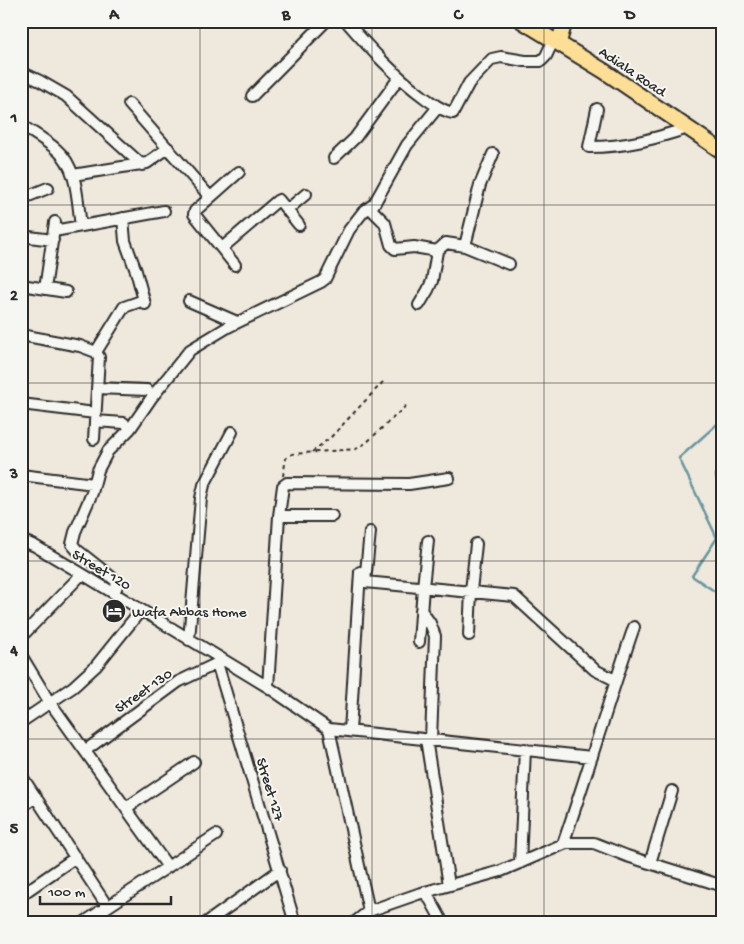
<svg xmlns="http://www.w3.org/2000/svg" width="744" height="944" viewBox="0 0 744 944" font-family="'Gochi Hand',sans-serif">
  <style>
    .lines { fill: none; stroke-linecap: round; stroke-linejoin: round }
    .stream { stroke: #67969f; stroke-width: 2.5 }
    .minor-casing { stroke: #2b2b2b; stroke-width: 14 }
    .major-casing { stroke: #2b2b2b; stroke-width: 18 }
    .path { stroke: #2b2b2b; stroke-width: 2; stroke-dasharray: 4 4; stroke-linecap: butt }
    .minor { stroke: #f6f6f2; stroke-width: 10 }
    .major { stroke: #fcde96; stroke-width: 14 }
    .grid { fill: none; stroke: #2b2b2b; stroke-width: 1; stroke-opacity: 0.55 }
    .labels { text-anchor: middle; stroke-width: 4; stroke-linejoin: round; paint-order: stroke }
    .street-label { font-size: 15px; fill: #2b2b2b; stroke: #f6f6f2 }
    .poi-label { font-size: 15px; fill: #2b2b2b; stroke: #f6f6f2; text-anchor: start }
    .neatline { fill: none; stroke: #2b2b2b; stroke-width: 2 }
    .grid-label { font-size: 16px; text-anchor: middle; font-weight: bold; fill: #2b2b2b }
  </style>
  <rect width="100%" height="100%" fill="#efe8dc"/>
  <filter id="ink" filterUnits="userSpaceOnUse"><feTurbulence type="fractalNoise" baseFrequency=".02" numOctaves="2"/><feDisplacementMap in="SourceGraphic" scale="10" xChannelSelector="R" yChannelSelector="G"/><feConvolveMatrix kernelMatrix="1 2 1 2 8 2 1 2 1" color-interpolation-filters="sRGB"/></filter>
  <g filter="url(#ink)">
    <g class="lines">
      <!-- stream -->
      <path class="stream" d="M723 264 719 277 723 295
        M723 419 679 458 717 538 692 576 723 597"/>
      <!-- minor casing -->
      <g class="minor-casing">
        <path id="minor" d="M346 21C371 50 394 75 425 98 434 104 442 111 453 113L469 83 492 59 501 57 525 61H541L546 56 554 39
          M21 72 40 81 66 96 142 165
          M252 96 326 21
          M129 104 210 197
          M597 109 589 147C627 147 653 139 688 128
          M21 125C33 133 46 140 57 150 78 168 77 200 81 226
          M334 158 355 138 399 78
          M73 175 147 163 168 148
          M21 199 48 188
          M370 208 385 223 391 245 395 249 414 247 437 251
          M287 210 306 194
          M123 218 125 241 136 271 145 304
          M54 231 164 211
          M21 236 53 240
          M465 246 480 185 493 154
          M222 248 277 201 279 200 299 225
          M235 265 194 214 195 211 239 172
          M21 285 66 292
          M45 289 55 222
          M189 301 237 322
          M419 305 428 290 432 281 437 251 446 243 465 246 509 264
          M21 335 80 346 96 352 99 357 94 439
          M96 352 124 307 144 300
          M97 388 147 390
          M21 404 95 413
          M95 421 124 423
          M21 475 94 484
          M722 476 723 475
          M449 478 409 484 287 483 283 486 279 516 268 687 329 729 592 757
          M279 516H332
          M370 532 365 582 514 596 595 670 615 680
          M21 540 35 546 79 572 268 687
          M114 593 117 586 115 580 77 550 72 544 75 532 92 493 98 470 108 451 130 429 152 397 190 350 228 327 321 282 325 279 349 230 363 212 374 204 407 145 438 107
          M421 610 430 623 435 636 431 739
          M469 635 471 591 476 544
          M21 637 82 574
          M189 640 201 498 204 485 232 432
          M419 642 423 587 428 541
          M21 655 47 698 168 867
          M217 663 295 923
          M21 722 73 687 96 666 141 610
          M329 729 369 911
          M350 731 360 572
          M426 739 449 885
          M86 750 178 682 222 661
          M21 775 107 906
          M21 807 36 797
          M126 808 194 762
          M563 844C588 772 609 699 634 627
          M520 863 525 749
          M650 863 672 791
          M426 892 443 923
          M21 895 76 857
          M100 911 108 923
          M83 923 216 835
          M206 923 280 870
          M354 923 369 911 418 894 501 871 566 843H594L627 856 723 886"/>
      </g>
      <!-- major casing -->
      <g class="major-casing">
        <path id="major" d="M522 21 604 71 723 152
          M559 42 565 21"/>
      </g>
      <!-- path -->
      <path class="path" d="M312 452 331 437 383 382
        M283 476 286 458 292 454 356 449 366 443 409 403"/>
      <!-- minor -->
      <use href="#minor" class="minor"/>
      <!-- major -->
      <use href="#major" class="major"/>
    </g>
  </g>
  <!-- grid -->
  <path class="grid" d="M200 21V923M372 21V923M544 21V923M21 205H723M21 383H723M21 561H723M21 739H723"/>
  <!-- icons -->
  <defs>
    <g id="hotel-disc" transform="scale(1.25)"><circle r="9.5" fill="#2b2b2b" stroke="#f6f6f2"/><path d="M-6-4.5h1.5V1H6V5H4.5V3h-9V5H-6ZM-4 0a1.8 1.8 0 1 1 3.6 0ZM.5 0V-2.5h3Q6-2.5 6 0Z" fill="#fff"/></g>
  </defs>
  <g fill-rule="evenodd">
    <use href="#hotel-disc" x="114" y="611"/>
  </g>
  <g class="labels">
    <!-- street labels -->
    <g class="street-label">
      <text transform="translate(633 71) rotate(34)" y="5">Adiala Road</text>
      <text transform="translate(102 569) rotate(31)" y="5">Street 120</text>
      <text transform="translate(143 690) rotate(-35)" y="5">Street 130</text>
      <text transform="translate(271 789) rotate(73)" y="5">Street 127</text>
    </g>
    <!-- poi labels -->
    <g class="poi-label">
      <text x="132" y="616">Wafa Abbas Home</text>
    </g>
  </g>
  <!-- margin -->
  <rect width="744" height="944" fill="none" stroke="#f6f6f2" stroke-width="55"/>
  <!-- scale -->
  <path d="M40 896v8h131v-8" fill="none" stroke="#2b2b2b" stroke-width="2.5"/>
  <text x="48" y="896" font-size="15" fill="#2b2b2b" stroke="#f6f6f2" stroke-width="4" paint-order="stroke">100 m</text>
  <rect x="28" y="28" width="688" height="888" class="neatline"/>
  <g class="grid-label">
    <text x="114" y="19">A</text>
    <text x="286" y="19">B</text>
    <text x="458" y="19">C</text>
    <text x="630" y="19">D</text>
    <text x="14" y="122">1</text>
    <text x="14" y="300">2</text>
    <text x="14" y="478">3</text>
    <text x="14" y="655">4</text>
    <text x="14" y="833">5</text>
  </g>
</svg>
